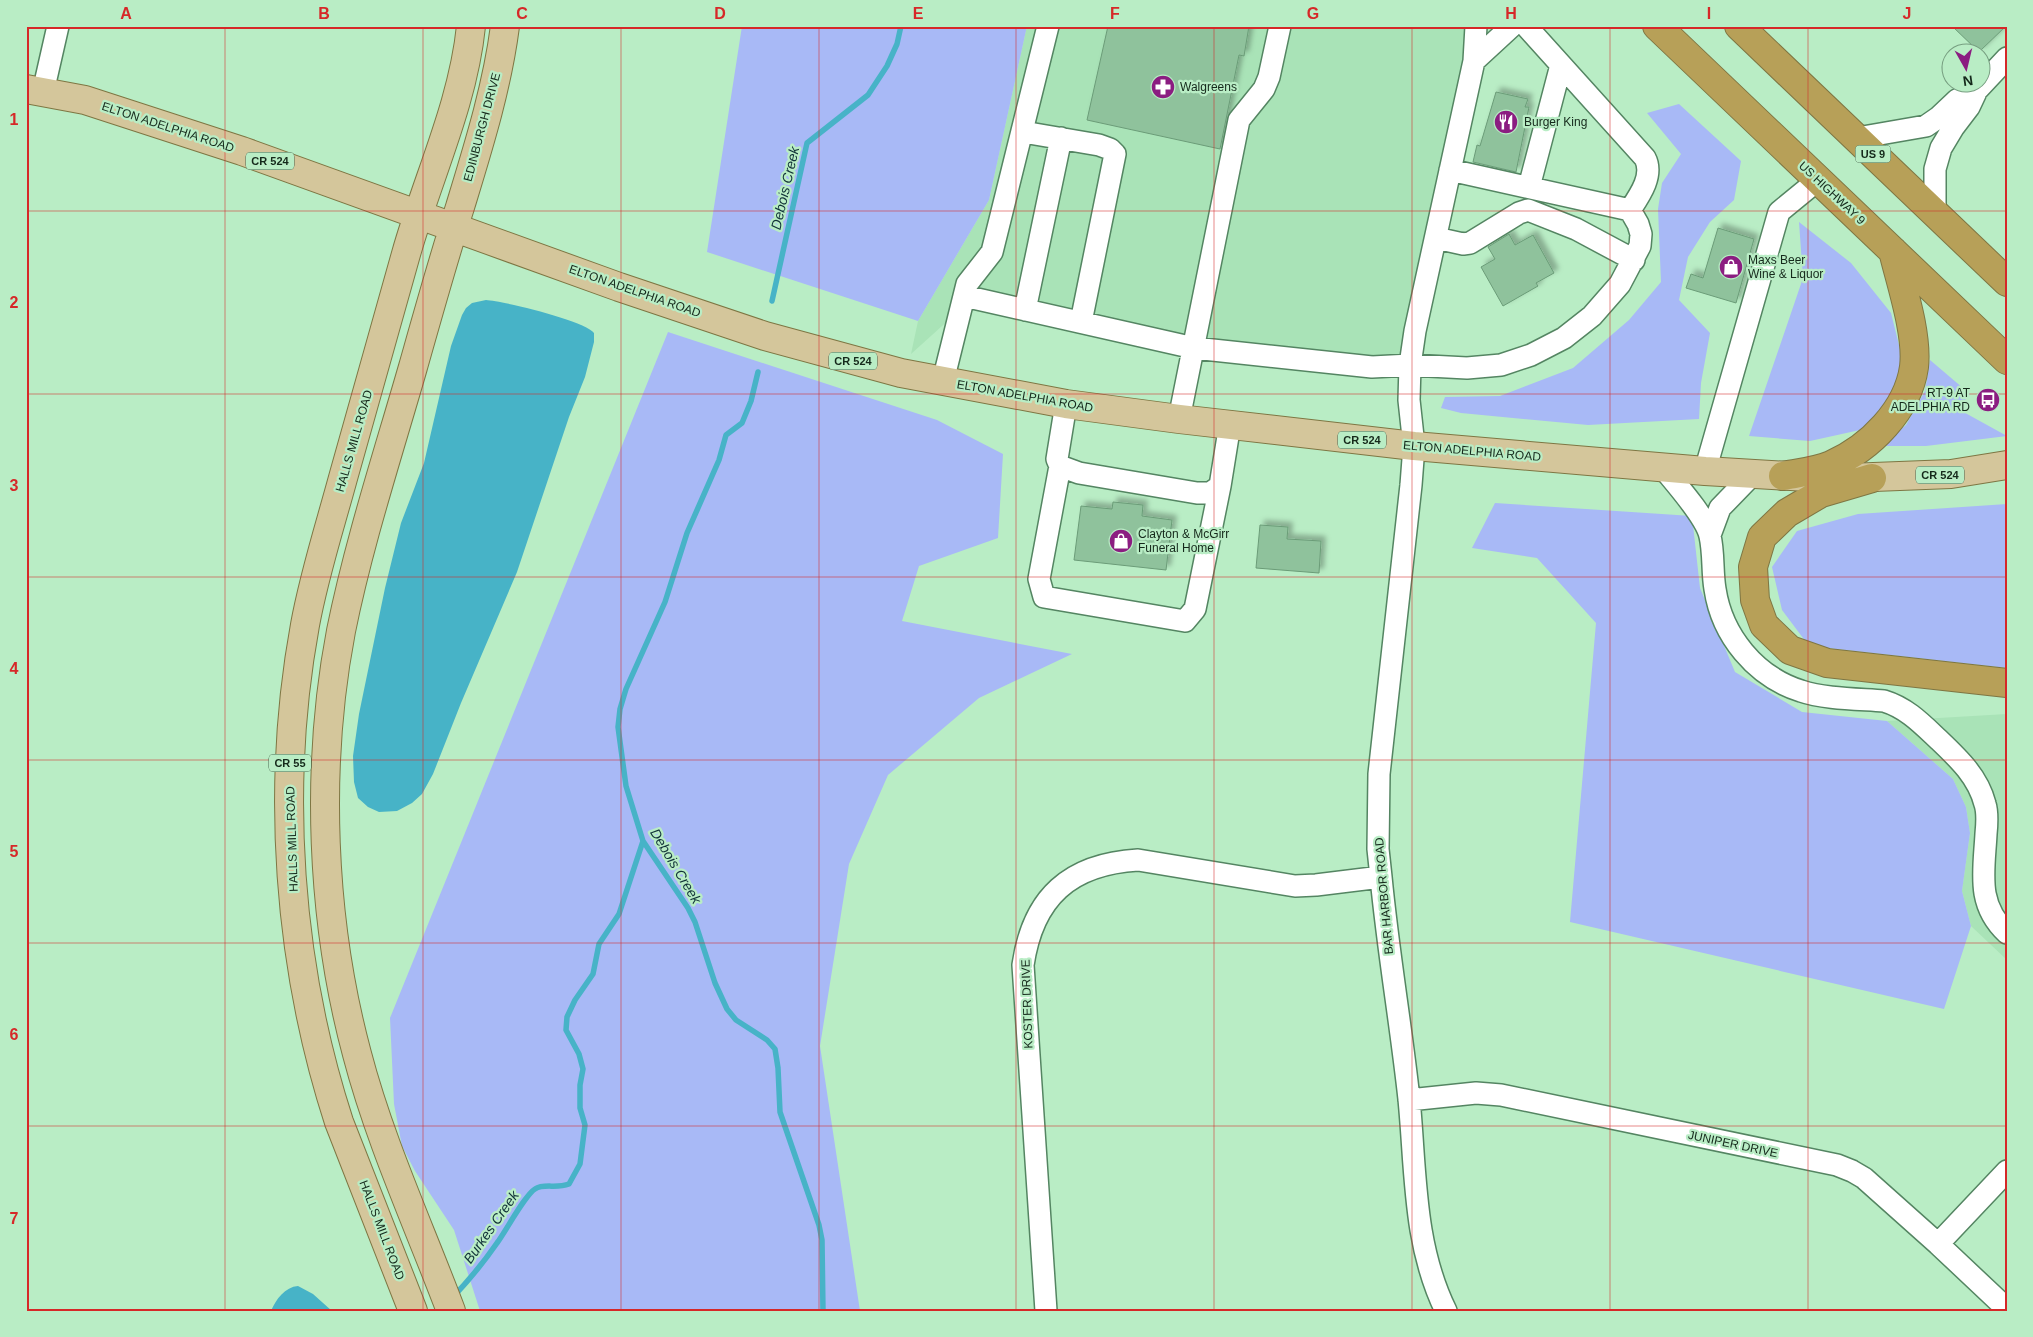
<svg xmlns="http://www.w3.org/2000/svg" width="2033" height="1337" viewBox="0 0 2033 1337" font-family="Arial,sans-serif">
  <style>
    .built { fill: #a9e3b7 }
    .green { fill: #a8b9f6 }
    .water { fill: #47b3c7 }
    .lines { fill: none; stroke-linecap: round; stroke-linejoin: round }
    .stream { stroke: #47b3c7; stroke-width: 5.5 }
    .building { fill: #8fc29c; stroke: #6b9c78; filter: url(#shadow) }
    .minor-casing { stroke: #548562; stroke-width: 24 }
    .major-casing { stroke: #7e7643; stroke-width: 30 }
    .highway-casing { stroke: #7e7643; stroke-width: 30 }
    .minor { stroke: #fff; stroke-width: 21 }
    .major { stroke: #d4c69b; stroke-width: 28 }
    .highway { stroke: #b7a058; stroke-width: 28 }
    .grid { fill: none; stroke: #d62828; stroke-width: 1; stroke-opacity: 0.55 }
    .labels { text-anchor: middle; stroke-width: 4.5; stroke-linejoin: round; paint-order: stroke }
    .shield { fill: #b9edc5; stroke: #46644e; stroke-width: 1 }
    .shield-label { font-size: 11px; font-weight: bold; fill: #15291b }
    .poi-label { font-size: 12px; fill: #15291b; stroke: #b9edc5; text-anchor: start }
    .street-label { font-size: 12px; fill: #15291b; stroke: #b9edc5 }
    .water-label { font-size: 14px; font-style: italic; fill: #113238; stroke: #b9edc5 }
    .neatline { fill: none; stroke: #d62828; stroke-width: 2 }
    .grid-label { font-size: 16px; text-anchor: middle; font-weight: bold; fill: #d62828 }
  </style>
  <defs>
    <filter id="shadow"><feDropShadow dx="4.5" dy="-4.5" stdDeviation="2.5" flood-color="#0004"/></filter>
  </defs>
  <rect width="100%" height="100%" fill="#b9edc5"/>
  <!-- built -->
  <path class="built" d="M1027 26H1476L1410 365 1194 348 973 298 911 354 918 321 989 200Z
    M2007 714V960L1971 926 1962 891 1970 833 1966 807 1953 779 1887 721Z"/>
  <!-- green -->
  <path class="green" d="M742 26H1027L989 200 918 321 707 252Z
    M1679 104 1741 161 1734 200 1710 222 1688 257 1679 300 1710 333 1701 383 1699 419 1588 425 1461 413 1441 408 1445 397 1500 396 1573 368 1629 320 1661 282 1658 209 1662 183 1681 154 1647 113Z
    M1799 222 1851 263 1891 313 1904 365 1889 405 1860 430 1810 441 1749 436 1803 278Z
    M668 332 937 420 1003 454 998 538 919 566 902 621 1072 654 979 698 888 775 849 864 820 1046 860 1311H480L454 1230 415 1171 402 1146 394 1104 390 1018Z
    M1930 360 1970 394 1958 409 2007 436 1926 446H1881L1906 425 1925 391Z
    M1495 503 1692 516 1700 588 1735 672 1802 712 1887 721 1953 779 1966 807 1970 833 1962 891 1971 926 1944 1009 1570 922 1596 623 1537 558 1472 548Z
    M2007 504V668L1809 646 1782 610 1772 567 1797 531 1858 514Z"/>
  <!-- water -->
  <path class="water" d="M486 300C503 301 586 321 594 333V342L585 377 569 417 517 572 461 703 433 774 422 794 412 803 397 811 379 812 368 807 358 798 354 782 353 756 359 714 385 588 401 523 424 463 451 346 462 315 466 308 472 303Z
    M298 1286 313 1294 332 1311H271C276 1299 285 1287 298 1286Z"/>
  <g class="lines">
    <!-- stream -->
    <path class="stream" d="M772 301 807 143 868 95 887 66 897 44 901 26
      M758 372 751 401 742 423 726 435 719 460 687 533 665 602 626 689 620 709 618 727 626 786 643 841 688 908 695 922 715 983 727 1009 736 1020 767 1040 775 1049 778 1068 780 1112 819 1225 822 1240 823 1311
      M453 1297C469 1280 484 1262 497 1243 506 1231 525 1195 535 1189 544 1183 556 1189 569 1184L580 1164 585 1125 580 1108V1085L583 1069 579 1054 566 1030 567 1017 575 1000 593 974 599 944 619 914 643 841"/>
  </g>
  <!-- building -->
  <path class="building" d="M1108 26H1249L1244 56 1239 55 1220 149 1087 120Z
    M1952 26H2006L1979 52Z
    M1496 92 1528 99 1525 107H1529L1516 172 1473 162 1477 145 1480 146Z
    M1718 228 1754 239 1736 303 1686 288 1691 274 1703 278Z
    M1509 234 1515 245 1533 235 1554 273 1536 283 1538 286 1503 306 1481 267 1495 259 1488 247Z
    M1113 502 1143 505 1142 516 1172 520 1166 570 1074 560 1081 506 1112 509Z
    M1260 525 1288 527 1287 539 1321 541 1319 573 1256 568Z"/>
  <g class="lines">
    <!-- minor casing -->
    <g class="minor-casing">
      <path id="minor" d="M1474 61 1476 26
        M43 92 58 26
        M1023 132 1099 145 1110 149 1115 154 1081 322
        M1857 138 1926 126 1939 117 1957 100 1975 91
        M1450 170 1630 210
        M1529 187 1561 65
        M1935 214V169L1941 148 1953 128 1969 107 1977 90 2007 58
        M1436 238 1463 244 1470 243 1519 213 1528 210 1576 229 1634 260
        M964 296 1194 348 1372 367 1410 365 1467 368 1501 365 1531 355 1564 338 1592 316 1620 284 1640 246 1641 234 1638 224 1630 210C1640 195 1654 175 1645 158L1526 26
        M1025 310 1061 138
        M943 381 967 284 992 252 1048 26
        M1066 404 1057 459 1060 466 1079 473 1197 493H1210L1220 486 1230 424
        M1179 419 1239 120 1264 89 1269 77 1280 26
        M1060 466 1039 579 1044 597 1185 621 1195 609 1220 486
        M1663 468C1676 484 1706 517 1710 536 1714 553 1712 572 1715 589 1722 636 1756 677 1801 691 1824 699 1859 699 1884 701 1907 708 1922 724 1939 740 1959 759 1978 777 1985 804 1988 813 1987 824 1986 834 1984 872 1976 904 2007 933
        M1705 471 1779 212 1818 180
        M1710 535 1720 508 1753 474
        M1409 1100 1476 1093 1501 1095 1837 1165 1852 1171 1864 1178 1938 1244 2007 1309
        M1938 1244 2007 1171
        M1046 1311 1023 965C1033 897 1070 864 1138 860L1295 886 1316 885 1381 877
        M1446 1311C1413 1244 1416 1171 1409 1099 1401 1025 1388 951 1381 877L1378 849 1379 774 1411 485 1414 446 1409 400 1410 365 1415 331 1474 61 1512 26"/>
    </g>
    <!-- major casing -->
    <g class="major-casing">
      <path id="major" d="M26 89 85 100 242 151 619 287 765 336 901 373 1066 404 1179 419 1414 446 1705 471 1807 477
        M1848 478 1951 474 2007 465
        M413 1311 339 1122C288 965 275 788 305 625 314 575 330 526 343 478 364 403 385 329 406 254 427 179 463 105 471 26
        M451 1311C419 1226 380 1142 357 1054 321 920 315 767 341 631 359 542 388 454 413 367 428 314 443 260 460 207 478 148 497 88 505 26"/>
    </g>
    <!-- highway casing -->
    <g class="highway-casing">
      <path id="highway" d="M1657 26 2007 360
        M1739 26 2007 282
        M1783 476C1799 473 1817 471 1831 465 1870 448 1908 410 1914 367 1918 334 1901 284 1893 251
        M1872 478 1821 493 1787 513 1762 537 1753 567 1755 600 1764 625 1790 650 1827 663 2007 683"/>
    </g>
    <!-- minor -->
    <use href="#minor" class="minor"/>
    <!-- major -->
    <use href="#major" class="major"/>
    <!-- highway -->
    <use href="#highway" class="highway"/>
  </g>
  <!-- grid -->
  <path class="grid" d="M225 26V1311M423 26V1311M621 26V1311M819 26V1311M1016 26V1311M1214 26V1311M1412 26V1311M1610 26V1311M1808 26V1311M26 211H2007M26 394H2007M26 577H2007M26 760H2007M26 943H2007M26 1126H2007"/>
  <!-- icons -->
  <defs>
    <g id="pharmacy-disc" transform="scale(1.25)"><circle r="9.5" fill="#8b1d81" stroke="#b9edc5"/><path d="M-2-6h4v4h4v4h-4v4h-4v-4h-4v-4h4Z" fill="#fff"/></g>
    <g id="restaurant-disc" transform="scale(1.25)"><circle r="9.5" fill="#8b1d81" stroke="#b9edc5"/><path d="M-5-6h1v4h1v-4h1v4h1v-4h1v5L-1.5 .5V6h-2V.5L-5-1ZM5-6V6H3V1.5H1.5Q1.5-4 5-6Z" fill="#fff"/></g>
    <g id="shop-disc" transform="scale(1.25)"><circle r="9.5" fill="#8b1d81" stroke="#b9edc5"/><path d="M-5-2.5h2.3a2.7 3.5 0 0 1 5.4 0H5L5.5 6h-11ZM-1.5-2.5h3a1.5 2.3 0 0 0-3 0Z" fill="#fff"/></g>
    <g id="bus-disc" transform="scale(1.25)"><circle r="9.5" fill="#8b1d81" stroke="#b9edc5"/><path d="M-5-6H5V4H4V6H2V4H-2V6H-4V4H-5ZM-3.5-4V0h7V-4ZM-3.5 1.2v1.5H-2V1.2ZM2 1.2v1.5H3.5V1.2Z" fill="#fff"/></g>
  </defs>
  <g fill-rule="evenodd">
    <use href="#pharmacy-disc" x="1163" y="87"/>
    <use href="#restaurant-disc" x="1506" y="122"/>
    <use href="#shop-disc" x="1731" y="267"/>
    <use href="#bus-disc" x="1988" y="400"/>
    <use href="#shop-disc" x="1121" y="541"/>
  </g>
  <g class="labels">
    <!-- shield labels -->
    <g class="shield">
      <rect x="1855.5" y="145.5" width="35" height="17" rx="4"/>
      <rect x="246" y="152.5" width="48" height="17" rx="4"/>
      <rect x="829" y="352.5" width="48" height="17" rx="4"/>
      <rect x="1338" y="431.5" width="48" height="17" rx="4"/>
      <rect x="1916" y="466.5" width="48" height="17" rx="4"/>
      <rect x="269" y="754.5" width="42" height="17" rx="4"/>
    </g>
    <g class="shield-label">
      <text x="1873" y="158">US 9</text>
      <text x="270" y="165">CR 524</text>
      <text x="853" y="365">CR 524</text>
      <text x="1362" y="444">CR 524</text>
      <text x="1940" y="479">CR 524</text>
      <text x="290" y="767">CR 55</text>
    </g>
    <!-- poi labels -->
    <g class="poi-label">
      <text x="1180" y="91">Walgreens</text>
      <text x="1524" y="126">Burger King</text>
      <text x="1748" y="264">Maxs Beer<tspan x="1748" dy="14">Wine &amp; Liquor</tspan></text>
      <text x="1970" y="397" text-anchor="end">RT-9 AT<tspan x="1970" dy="14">ADELPHIA RD</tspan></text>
      <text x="1138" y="538">Clayton &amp; McGirr<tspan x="1138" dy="14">Funeral Home</tspan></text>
    </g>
    <!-- street labels -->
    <g class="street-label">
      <text transform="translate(168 127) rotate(18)" y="4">ELTON ADELPHIA ROAD</text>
      <text transform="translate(482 127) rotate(-75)" y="4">EDINBURGH DRIVE</text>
      <text transform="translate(1832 193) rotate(43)" y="4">US HIGHWAY 9</text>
      <text transform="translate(635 291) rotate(19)" y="4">ELTON ADELPHIA ROAD</text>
      <text transform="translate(1025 396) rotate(10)" y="4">ELTON ADELPHIA ROAD</text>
      <text transform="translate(354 441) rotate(-74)" y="4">HALLS MILL ROAD</text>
      <text transform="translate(1472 451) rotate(5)" y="4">ELTON ADELPHIA ROAD</text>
      <text transform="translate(292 839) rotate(-92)" y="4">HALLS MILL ROAD</text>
      <text transform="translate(1384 896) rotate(-95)" y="4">BAR HARBOR ROAD</text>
      <text transform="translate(1027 1004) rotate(-92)" y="4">KOSTER DRIVE</text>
      <text transform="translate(1733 1144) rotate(12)" y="4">JUNIPER DRIVE</text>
      <text transform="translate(382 1230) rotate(69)" y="4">HALLS MILL ROAD</text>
    </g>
    <!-- water labels -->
    <g class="water-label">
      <text transform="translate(785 188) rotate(-77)" y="5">Debois Creek</text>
      <text transform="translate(676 866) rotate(59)" y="5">Debois Creek</text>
      <text transform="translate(491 1227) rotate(-55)" y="5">Burkes Creek</text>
    </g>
  </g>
  <!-- border -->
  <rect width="2033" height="1337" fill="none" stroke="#b9edc5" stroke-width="55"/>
  <!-- north arrow -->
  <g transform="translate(1966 68) rotate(172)"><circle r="24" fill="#b9edc5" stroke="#779f81"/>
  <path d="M0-4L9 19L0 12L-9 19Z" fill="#8b1d81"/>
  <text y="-8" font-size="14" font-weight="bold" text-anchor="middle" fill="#15291b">N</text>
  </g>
  <rect x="28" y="28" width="1978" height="1282" class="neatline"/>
  <g class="grid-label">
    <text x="126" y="19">A</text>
    <text x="324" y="19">B</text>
    <text x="522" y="19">C</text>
    <text x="720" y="19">D</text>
    <text x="918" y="19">E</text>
    <text x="1115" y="19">F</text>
    <text x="1313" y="19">G</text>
    <text x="1511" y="19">H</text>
    <text x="1709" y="19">I</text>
    <text x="1907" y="19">J</text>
    <text x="14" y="125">1</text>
    <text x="14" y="308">2</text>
    <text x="14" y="491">3</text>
    <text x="14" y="674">4</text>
    <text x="14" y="857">5</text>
    <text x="14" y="1040">6</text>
    <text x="14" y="1224">7</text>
  </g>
</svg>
